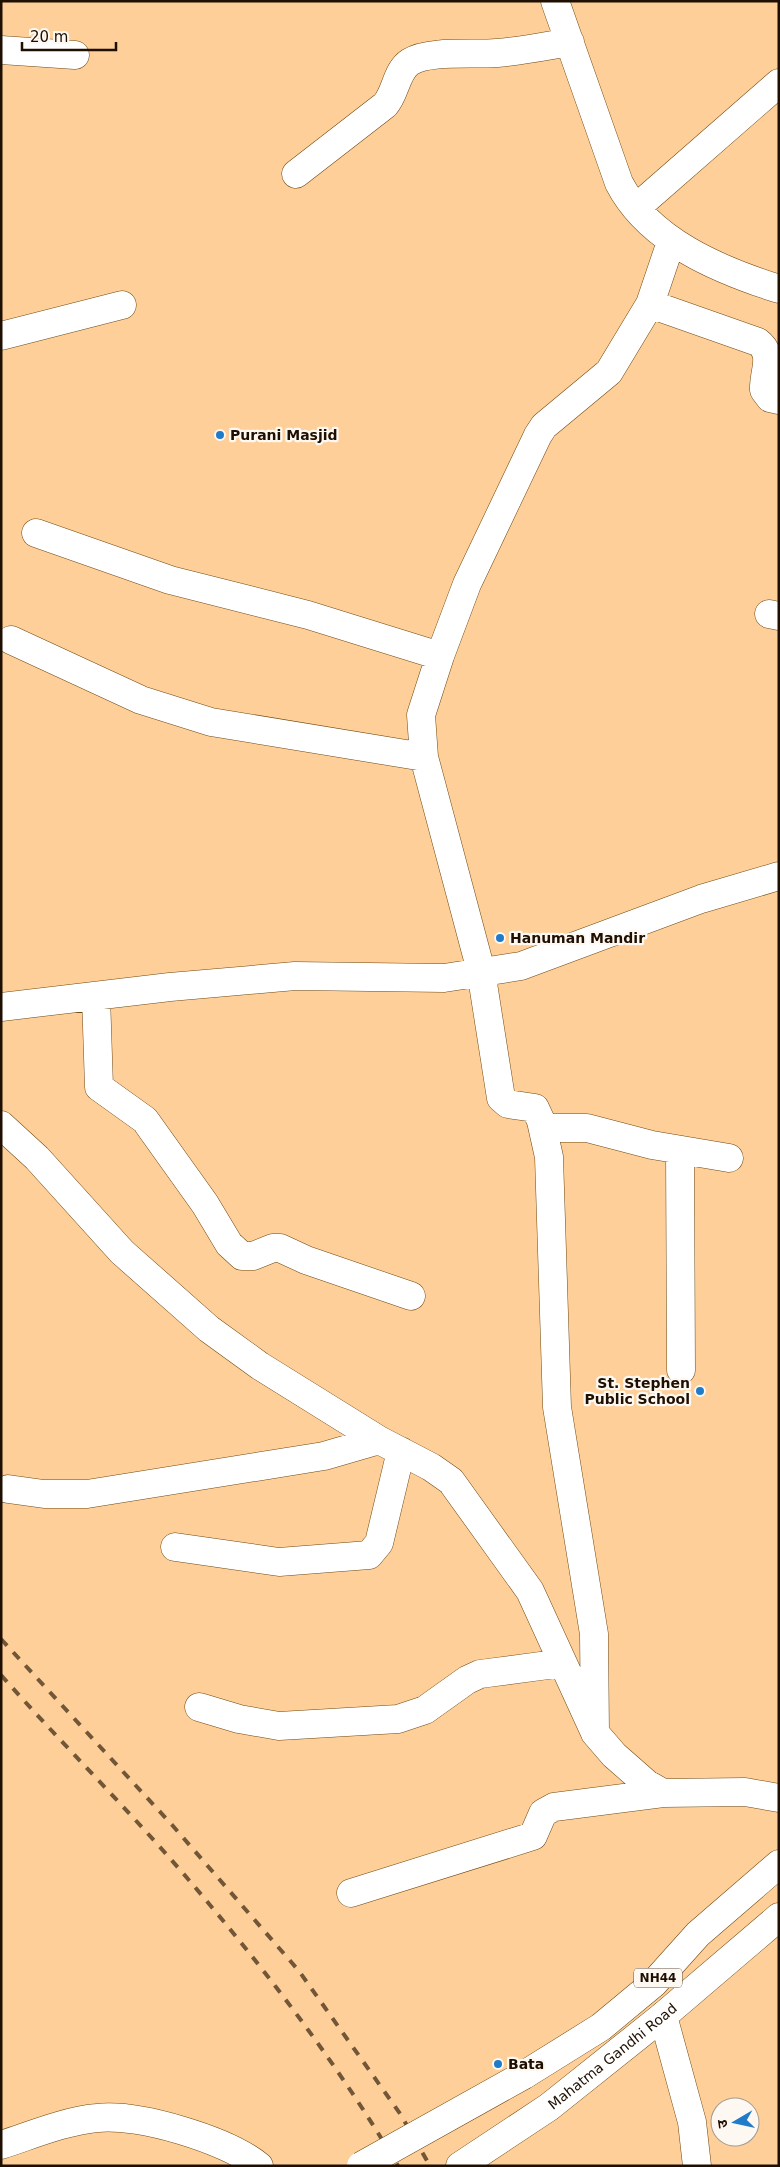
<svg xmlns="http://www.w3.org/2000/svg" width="780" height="2167" viewBox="0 0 780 2167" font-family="'DejaVu Sans','Noto Sans Devanagari',sans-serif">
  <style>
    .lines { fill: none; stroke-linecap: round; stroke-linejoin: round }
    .minor-casing { stroke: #714910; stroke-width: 29 }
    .highway-casing { stroke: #714910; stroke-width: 29 }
    .minor { stroke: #fff; stroke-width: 28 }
    .highway { stroke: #fff; stroke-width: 28 }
    .rail { stroke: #715638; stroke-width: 4; stroke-dasharray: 9 9; stroke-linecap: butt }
    .highway-bridge-casing { stroke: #714910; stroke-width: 29; stroke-linecap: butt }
    .highway-bridge { stroke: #fff; stroke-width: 28 }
    .poi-dot { fill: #207bc8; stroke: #fef8f2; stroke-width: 2 }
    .labels { text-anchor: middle; stroke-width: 4.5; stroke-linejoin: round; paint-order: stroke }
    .shield { fill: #fef8f2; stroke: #625549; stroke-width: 1 }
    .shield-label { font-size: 12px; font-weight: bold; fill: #1f0f00 }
    .poi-label { font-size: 14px; font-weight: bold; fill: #1f0f00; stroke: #fef8f2; text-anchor: start }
    .street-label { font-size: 14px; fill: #1f0f00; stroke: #fef8f2 }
  </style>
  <rect width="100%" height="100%" fill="#fecf99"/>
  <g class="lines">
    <!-- minor casing -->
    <g class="minor-casing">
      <path id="minor" d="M555 1 619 183C649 241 719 270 779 289
        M1 50 75 55
        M296 174 385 105C396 93 396 71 410 62 428 50 474 55 497 53 522 51 546 46 570 42
        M636 208 779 83
        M650 304 758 342C775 355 763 372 764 390L770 398 779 400
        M1 336 122 305
        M36 533 170 580 308 615 440 656
        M769 614 779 616
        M11 640 141 700 211 722 424 757
        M96 996 99 1087 145 1120 205 1204 229 1244 242 1256H253L273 1248H280L306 1260 411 1296
        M1 1007 170 987 295 976 444 978 521 966 701 899 779 876
        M1 1125 37 1158 122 1252 209 1329 260 1366 379 1440 431 1467 451 1481 530 1591 595 1733 614 1755 647 1784 663 1793 745 1792 779 1798
        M543 1128H587L652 1145 729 1158
        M680 1150 681 1370
        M8 1489 44 1494H87L324 1456 379 1440
        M175 1547 279 1562 369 1555 379 1543 401 1451
        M199 1707 239 1719 279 1726 398 1719 425 1710 467 1680 480 1674 563 1663
        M595 1733 594 1634 557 1407 549 1157 541 1121 535 1108 508 1104 501 1098 481 971 424 757 421 715 440 656 467 584 538 435 544 426 609 372 650 304 671 242
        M351 1893 533 1836 543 1813 554 1807 663 1793
        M663 2016 692 2122 697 2166
        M1 2145C32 2135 65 2121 97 2118 138 2113 227 2140 259 2166"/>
    </g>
    <!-- highway casing -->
    <g class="highway-casing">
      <g id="highway">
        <path d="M524 2075 601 2027 654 1983 698 1934 779 1864"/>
        <path id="s1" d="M460 2166 549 2107 663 2016 779 1917"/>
      </g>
    </g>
    <!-- minor -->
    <use href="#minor" class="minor"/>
    <!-- highway -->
    <use href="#highway" class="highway"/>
    <!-- rail -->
    <path class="rail" d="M1 1639 173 1826 299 1971 401 2115 430 2166
      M1 1675C62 1744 128 1809 188 1879 265 1969 338 2064 398 2166"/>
    <!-- highway-bridge casing -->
    <g class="highway-bridge-casing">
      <path id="highway-bridge" d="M361 2166 524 2075"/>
    </g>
    <!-- highway-bridge -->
    <use href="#highway-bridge" class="highway-bridge"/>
  </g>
  <!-- markers -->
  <g class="poi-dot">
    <circle cx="220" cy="435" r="5"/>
    <circle cx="500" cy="938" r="5"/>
    <circle cx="700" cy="1391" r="5"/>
    <circle cx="498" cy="2064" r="5"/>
  </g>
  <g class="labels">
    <!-- shield labels -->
    <rect class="shield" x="634" y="1968.5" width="48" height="19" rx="4"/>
    <g class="shield-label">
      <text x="658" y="1982">NH44</text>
    </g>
    <!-- poi labels -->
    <g class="poi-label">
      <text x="230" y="440">Purani Masjid</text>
      <text x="510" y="943">Hanuman Mandir</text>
      <text x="690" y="1388" text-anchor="end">St. Stephen<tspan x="690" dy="16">Public School</tspan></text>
      <text x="508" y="2069">Bata</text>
    </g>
    <!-- street labels -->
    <g class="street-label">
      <text dy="5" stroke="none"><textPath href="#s1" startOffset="188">Mahatma Gandhi Road</textPath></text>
    </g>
  </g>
  <!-- border -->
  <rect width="780" height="2167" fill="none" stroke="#1f0f00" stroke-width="5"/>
  <!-- north arrow -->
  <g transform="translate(735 2122) rotate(261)"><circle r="24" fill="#fef8f2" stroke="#a59b91"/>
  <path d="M0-4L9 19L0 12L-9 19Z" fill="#207bc8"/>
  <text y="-8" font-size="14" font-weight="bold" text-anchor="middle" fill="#1f0f00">उ</text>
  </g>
  <!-- scale -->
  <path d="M22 42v8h94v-8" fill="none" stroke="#1f0f00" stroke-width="2.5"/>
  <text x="30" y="42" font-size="15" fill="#1f0f00" stroke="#fef8f2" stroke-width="4" paint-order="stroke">20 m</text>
</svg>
